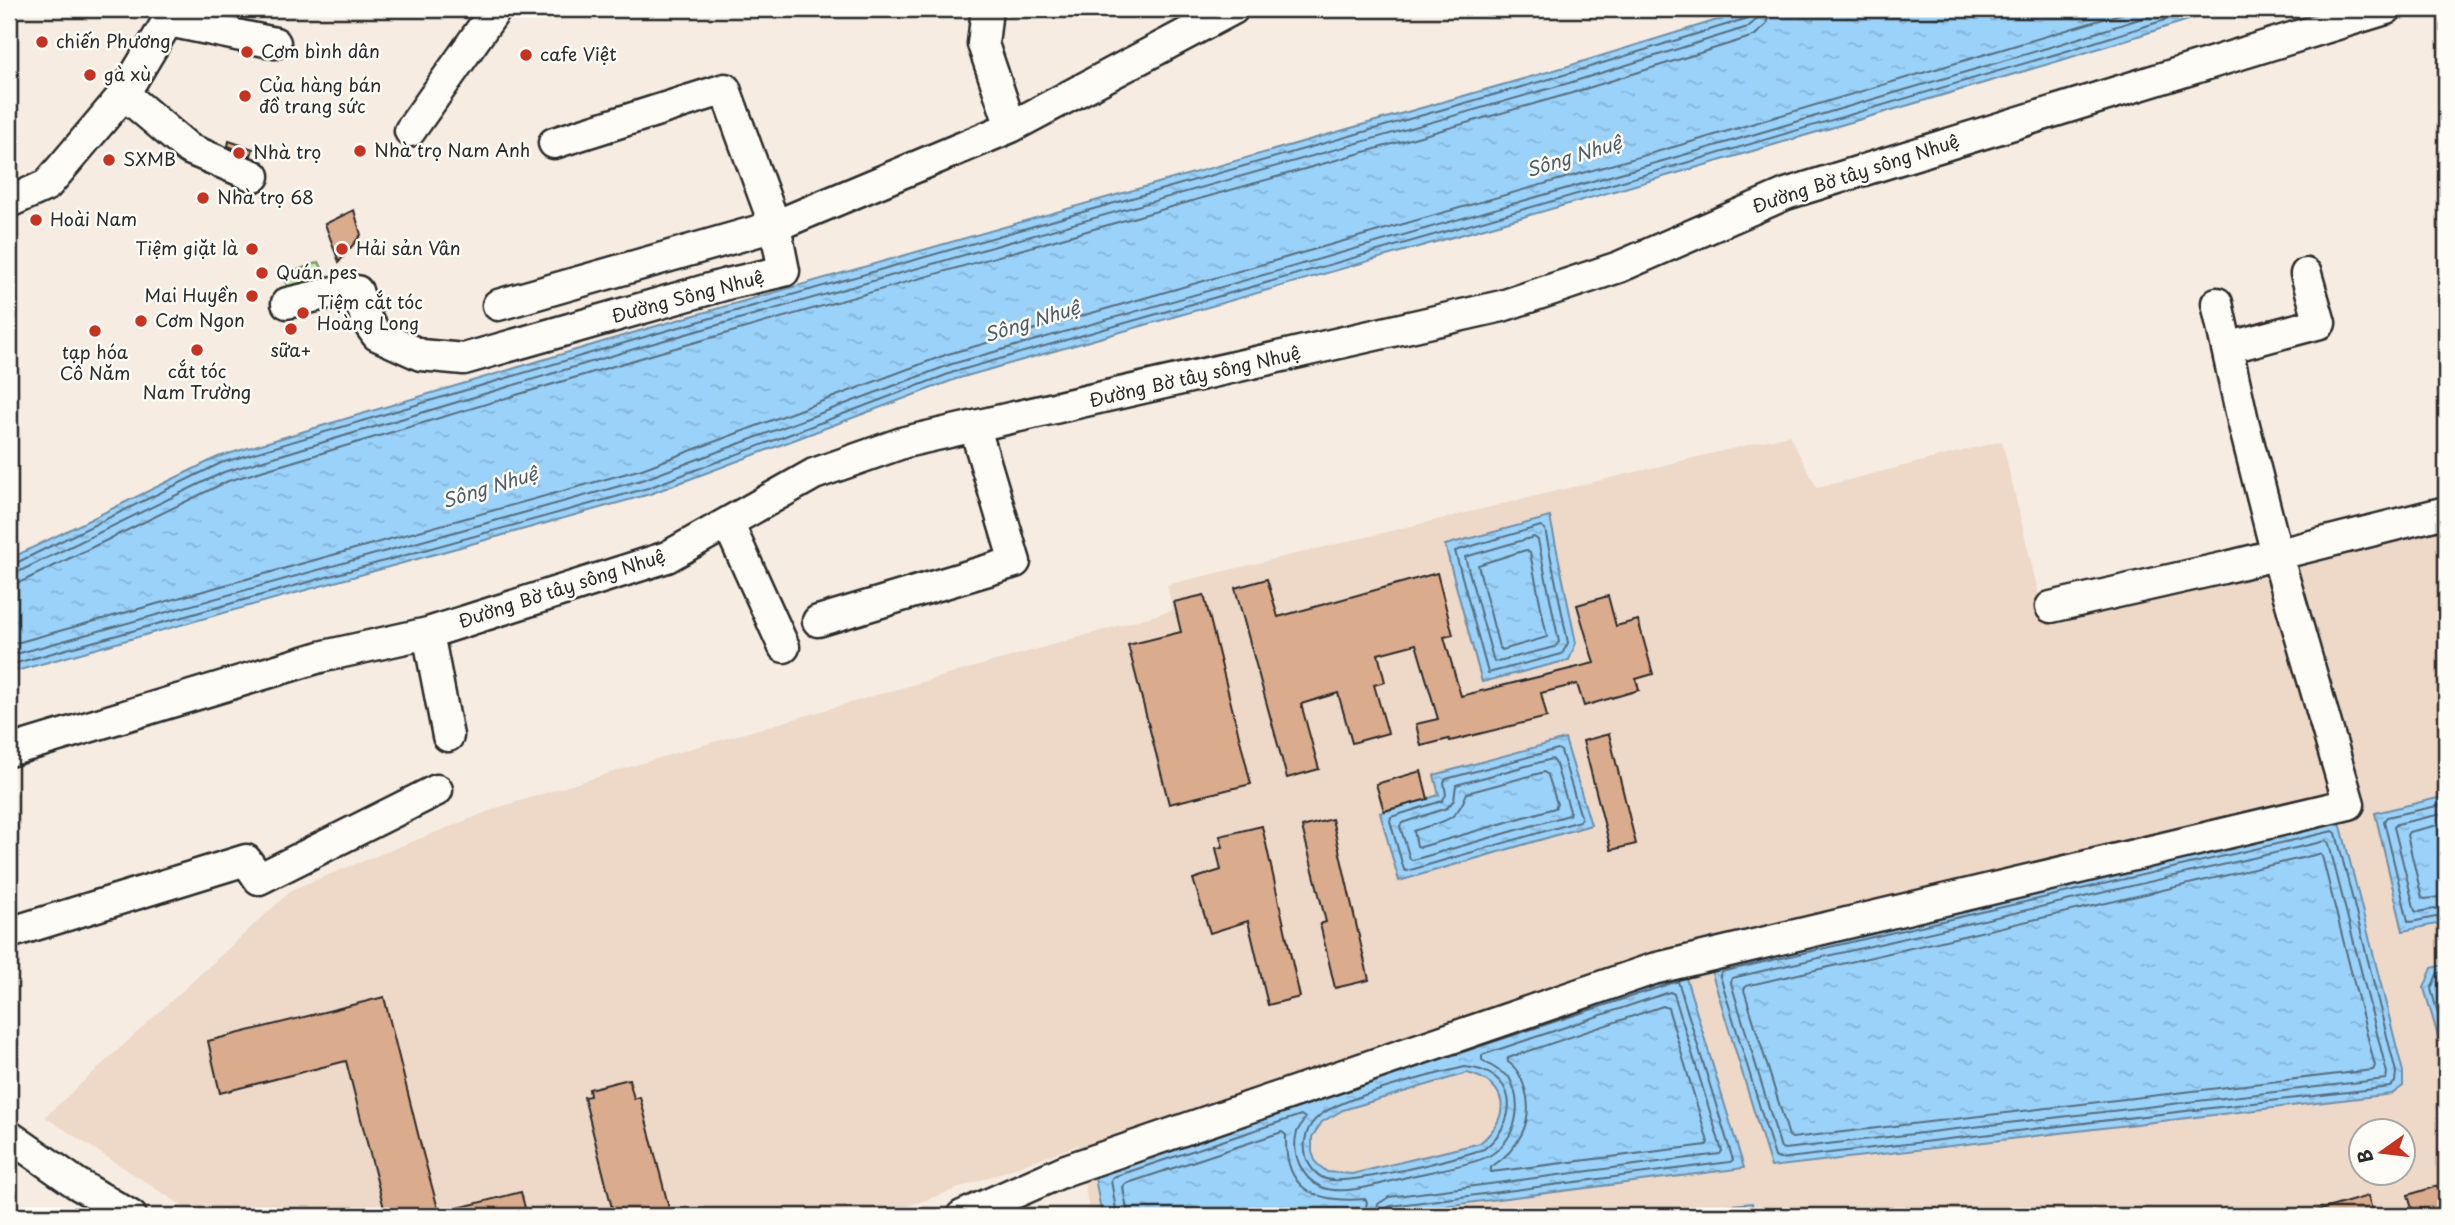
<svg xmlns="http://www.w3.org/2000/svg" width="2455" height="1225" viewBox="0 0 2455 1225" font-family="'Playpen Sans',sans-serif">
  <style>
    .built { fill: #eed8c8; fill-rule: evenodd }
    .park { fill: url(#park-crowns); stroke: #788c69; stroke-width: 2 }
    .water { fill: url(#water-ripples); stroke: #6e8fa7; stroke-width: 2; fill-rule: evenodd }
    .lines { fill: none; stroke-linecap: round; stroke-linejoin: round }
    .shore { stroke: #576e7e; stroke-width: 2 }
    .building { fill: #dbab8d; stroke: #2b2b2b; stroke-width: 2 }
    .minor-casing { stroke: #2b2b2b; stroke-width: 35 }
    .minor { stroke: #fdfcf7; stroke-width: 30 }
    .poi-dot { fill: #c8321e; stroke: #fdfcf7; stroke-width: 2.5 }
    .labels { text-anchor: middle; stroke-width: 5; stroke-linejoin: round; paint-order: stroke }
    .poi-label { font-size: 18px; fill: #2b2b2b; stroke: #fdfcf7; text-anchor: start }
    .street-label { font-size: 18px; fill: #2b2b2b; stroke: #fdfcf7 }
    .water-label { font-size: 19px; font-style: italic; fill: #4c5d69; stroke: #fdfcf7 }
  </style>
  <defs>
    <pattern id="park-crowns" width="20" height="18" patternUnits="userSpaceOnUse" patternTransform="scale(1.75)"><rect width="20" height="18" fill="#c5eca7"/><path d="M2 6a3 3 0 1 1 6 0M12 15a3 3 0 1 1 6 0" fill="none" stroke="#a9cb90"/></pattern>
    <pattern id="water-ripples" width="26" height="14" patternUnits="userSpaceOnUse" patternTransform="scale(1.75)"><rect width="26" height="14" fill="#9ad2fa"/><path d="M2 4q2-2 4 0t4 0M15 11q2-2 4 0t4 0" fill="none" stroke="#85b4d6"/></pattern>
  </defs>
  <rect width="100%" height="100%" fill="#f6ece2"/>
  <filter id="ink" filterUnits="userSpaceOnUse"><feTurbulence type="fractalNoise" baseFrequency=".0143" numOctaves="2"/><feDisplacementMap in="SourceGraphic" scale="14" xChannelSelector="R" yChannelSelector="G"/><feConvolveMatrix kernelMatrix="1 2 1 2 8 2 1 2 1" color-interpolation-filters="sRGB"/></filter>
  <g filter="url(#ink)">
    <!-- built -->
    <path class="built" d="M1789 435 1817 488 2002 441 2044 616 2446 526V1216H1090L1078 1145 881 1216H198L45 1117 293 889 497 808 672 754 1173 610 1167 585ZM2360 1130H2402V1172H2360Z"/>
    <!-- park -->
    <path class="park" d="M319 262 333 289 291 298 283 275Z"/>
    <!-- water -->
    <path class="water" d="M1753 9H2223L2062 60 1705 165 956 379 650 494 9 673V559L218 457 646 329 1565 67Z
      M1550 517 1576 643 1569 660 1482 682 1445 545Z
      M1565 739 1591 825 1399 881 1380 813 1439 795 1434 775Z
      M2446 796V922L2403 931 2375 813Z
      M2340 822 2403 1072V1086L2392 1094 1771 1167 1710 967Z
      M2446 964V1064L2424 988 2432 968Z
      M1684 971 1744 1168 1365 1216H1102L1093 1167ZM1467 1073C1509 1083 1512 1117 1480 1143L1352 1174 1327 1172 1316 1163 1312 1152V1137L1322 1122 1343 1110Z
      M1752 1203 1753 1216H1611Z"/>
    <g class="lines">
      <!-- shore -->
      <path class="shore" d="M1541 526 1545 529 1568 643 1562 654 1488 673 1455 551Z
        M1534 537 1538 540 1559 642 1555 647 1494 662 1465 557Z
        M1526 550 1530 553 1547 637 1502 650 1499 647 1478 565Z
        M9 564H14L221 463 648 336 1567 74 1745 19 1749 15 1750 9
        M9 573 18 572 224 472 651 344 1569 83 1748 27 1757 19 1759 9
        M9 584 23 581 228 481 654 354 1572 93 1754 36 1766 25 1770 9
        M9 645 642 469 948 354 1698 140 2137 9
        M9 656 645 479 952 364 1701 150 2057 45 2171 9
        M9 665 648 488 954 372 1703 158 2060 53 2200 9
        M1558 749 1561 751 1581 817 1580 821 1407 871 1404 870 1390 821 1391 817 1442 801 1446 795 1444 782 1446 779Z
        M1552 759 1555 762 1570 811 1569 815 1413 860 1410 859 1400 826 1402 823 1447 808 1454 800 1456 785Z
        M1544 772 1548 775 1557 804 1555 808 1421 847 1417 846 1414 831C1443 820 1455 825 1467 793Z
        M2446 804 2387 817 2384 821 2408 921 2411 922 2446 915
        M2446 813 2397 824 2394 827 2415 911 2418 912 2446 907
        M2446 823 2409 832 2407 835 2422 898 2425 899 2446 896
        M2333 831 2336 833 2396 1072 2395 1082 2390 1087 1779 1159 1775 1157 1720 976 1721 972Z
        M2326 841 2329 844 2387 1073 2386 1079 1785 1149 1781 1148 1731 983 1732 978Z
        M2319 854 2322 856 2375 1066 2373 1070 1792 1138 1789 1136 1744 990 1746 986Z
        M2446 971 2437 974 2431 989 2446 1043
        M1663 1006 1668 1008 1708 1142 1707 1145 1491 1172V1167C1518 1150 1535 1121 1525 1089 1521 1077 1518 1069 1508 1062V1058Z
        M1465 1067C1518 1071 1521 1120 1484 1149 1456 1158 1350 1186 1326 1179 1316 1176 1308 1165 1306 1156 1302 1142 1307 1126 1318 1117 1338 1098 1435 1074 1465 1067Z
        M1117 1216 1111 1180 1113 1177 1301 1115 1305 1118C1303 1123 1299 1127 1297 1132 1291 1153 1301 1178 1321 1187 1345 1197 1386 1182 1411 1176 1428 1172 1475 1164 1489 1156 1517 1139 1524 1105 1509 1077L1482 1060V1055L1670 992 1674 994 1722 1151 1720 1154 1389 1197 1378 1204 1375 1216
        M1128 1216 1123 1187 1125 1184 1282 1132 1286 1135C1284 1191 1315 1203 1365 1199L1367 1202 1364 1216
        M1384 1216 1385 1209 1391 1206 1730 1162 1733 1160 1678 981 1457 1054"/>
    </g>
    <!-- building -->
    <path class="building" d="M229 141 253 149 251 156 228 146Z
      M354 210 361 235 339 262 325 224Z
      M1437 573 1453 635 1444 637 1461 696 1594 663 1577 605 1608 596 1616 626 1638 620 1653 674 1636 679 1639 690 1584 706 1577 684 1541 693 1547 717 1450 741 1449 739 1421 746 1416 724 1438 719 1416 644 1378 654 1385 682 1374 685 1388 733 1352 743 1338 693 1301 704 1319 769 1287 778 1235 588 1267 579 1278 617Z
      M1204 595 1251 784 1169 804 1128 645 1181 632 1174 602Z
      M1609 734 1636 844 1611 850 1583 741Z
      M1421 771 1428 799 1384 811 1376 784Z
      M1332 819 1369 980 1335 988 1320 924 1326 922 1302 827Z
      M1262 826 1300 997 1268 1005 1248 921 1210 933 1193 879 1221 870 1216 848 1223 847 1220 836Z
      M384 997 422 1150 440 1216H386L346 1061 220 1093 208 1041Z
      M629 1079 634 1099 640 1097 671 1216H614L584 1097 590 1096 589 1089Z
      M2441 1185 2446 1202V1216H2414L2408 1195Z
      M521 1192 527 1216H451L450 1210Z
      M2368 1196 2374 1216H2313V1212Z"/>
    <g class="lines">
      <!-- minor casing -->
      <g class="minor-casing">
        <path id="minor" d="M170 9 169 21 275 43
          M987 9 983 44 1011 127
          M124 94 189 149 254 176
          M410 131 496 9
          M9 202 47 185 124 94 175 9
          M287 303 334 292 357 291 367 321 377 335 421 355 464 359 727 284 784 271 775 226 725 89 554 143
          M498 305 775 226 1011 127 1233 9
          M2227 348 2320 323 2306 274
          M728 523 784 647
          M2051 607 2223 568 2446 512
          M818 621 1015 562 975 428
          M428 633 448 736
          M9 751 320 657 428 633 667 557 814 474 905 442 1502 306 1619 267 1786 194 2386 9
          M9 933 246 860 259 879 437 790
          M9 1136 76 1183 131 1216
          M962 1216 1066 1170 1653 969 2349 804 2277 555 2243 421 2217 303"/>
      </g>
      <!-- minor -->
      <use href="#minor" class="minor"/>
    </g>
  </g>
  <!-- markers -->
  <g class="poi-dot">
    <circle cx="42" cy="42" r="7"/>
    <circle cx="247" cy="52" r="7"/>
    <circle cx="526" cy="55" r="7"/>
    <circle cx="90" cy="75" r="7"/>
    <circle cx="245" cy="96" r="7"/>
    <circle cx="360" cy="151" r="7"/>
    <circle cx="239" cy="153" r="7"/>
    <circle cx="109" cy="160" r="7"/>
    <circle cx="203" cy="198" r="7"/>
    <circle cx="36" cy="220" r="7"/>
    <circle cx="252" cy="249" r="7"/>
    <circle cx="342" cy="249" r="7"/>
    <circle cx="262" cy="273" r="7"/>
    <circle cx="252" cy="296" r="7"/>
    <circle cx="303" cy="313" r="7"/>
    <circle cx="141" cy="321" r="7"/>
    <circle cx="291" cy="329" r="7"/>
    <circle cx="95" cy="331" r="7"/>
    <circle cx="197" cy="350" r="7"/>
  </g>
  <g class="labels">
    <!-- poi labels -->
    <g class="poi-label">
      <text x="56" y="48">chiến Phương</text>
      <text x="261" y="58">Cơm bình dân</text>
      <text x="540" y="61">cafe Việt</text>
      <text x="104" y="81">gà xù</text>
      <text x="259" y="92">Của hàng bán<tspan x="259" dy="21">đồ trang sức</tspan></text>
      <text x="374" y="157">Nhà trọ Nam Anh</text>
      <text x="253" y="159">Nhà trọ</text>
      <text x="123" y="166">SXMB</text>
      <text x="217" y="204">Nhà trọ 68</text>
      <text x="50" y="226">Hoài Nam</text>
      <text x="238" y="255" text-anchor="end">Tiệm giặt là</text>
      <text x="356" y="255">Hải sản Vân</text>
      <text x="276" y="279">Quán pes</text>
      <text x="238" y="302" text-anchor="end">Mai Huyền</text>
      <text x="317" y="309">Tiệm cắt tóc<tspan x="317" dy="21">Hoàng Long</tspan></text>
      <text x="155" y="327">Cơm Ngon</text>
      <text x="291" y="357" text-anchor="middle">sữa+</text>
      <text x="95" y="359" text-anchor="middle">tạp hóa<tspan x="95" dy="21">Cô Năm</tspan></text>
      <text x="197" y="378" text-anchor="middle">cắt tóc<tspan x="197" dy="21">Nam Trường</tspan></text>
    </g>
    <!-- street labels -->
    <g class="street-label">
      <text transform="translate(1856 174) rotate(-18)" y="6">Đường Bờ tây sông Nhuệ</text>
      <text transform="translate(688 297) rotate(-15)" y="6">Đường Sông Nhuệ</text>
      <text transform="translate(1195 377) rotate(-13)" y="6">Đường Bờ tây sông Nhuệ</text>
      <text transform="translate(562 589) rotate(-18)" y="6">Đường Bờ tây sông Nhuệ</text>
    </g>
    <!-- water labels -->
    <g class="water-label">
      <text transform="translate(1574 156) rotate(-17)" y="7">Sông Nhuệ</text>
      <text transform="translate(1032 321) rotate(-17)" y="7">Sông Nhuệ</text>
      <text transform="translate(490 487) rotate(-17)" y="7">Sông Nhuệ</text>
    </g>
  </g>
  <!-- margin -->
  <rect width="2455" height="1225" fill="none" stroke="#fdfcf7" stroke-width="35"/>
  <rect x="18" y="18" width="2420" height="1190" fill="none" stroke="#2b2b2b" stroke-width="2.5" filter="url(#ink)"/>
  <!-- north arrow -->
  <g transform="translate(2382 1152) rotate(256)"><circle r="33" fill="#fdfcf7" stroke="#a9a8a5" stroke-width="2"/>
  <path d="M0-5L12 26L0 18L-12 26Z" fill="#c8321e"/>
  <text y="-10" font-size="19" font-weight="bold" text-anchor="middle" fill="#2b2b2b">B</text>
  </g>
</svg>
